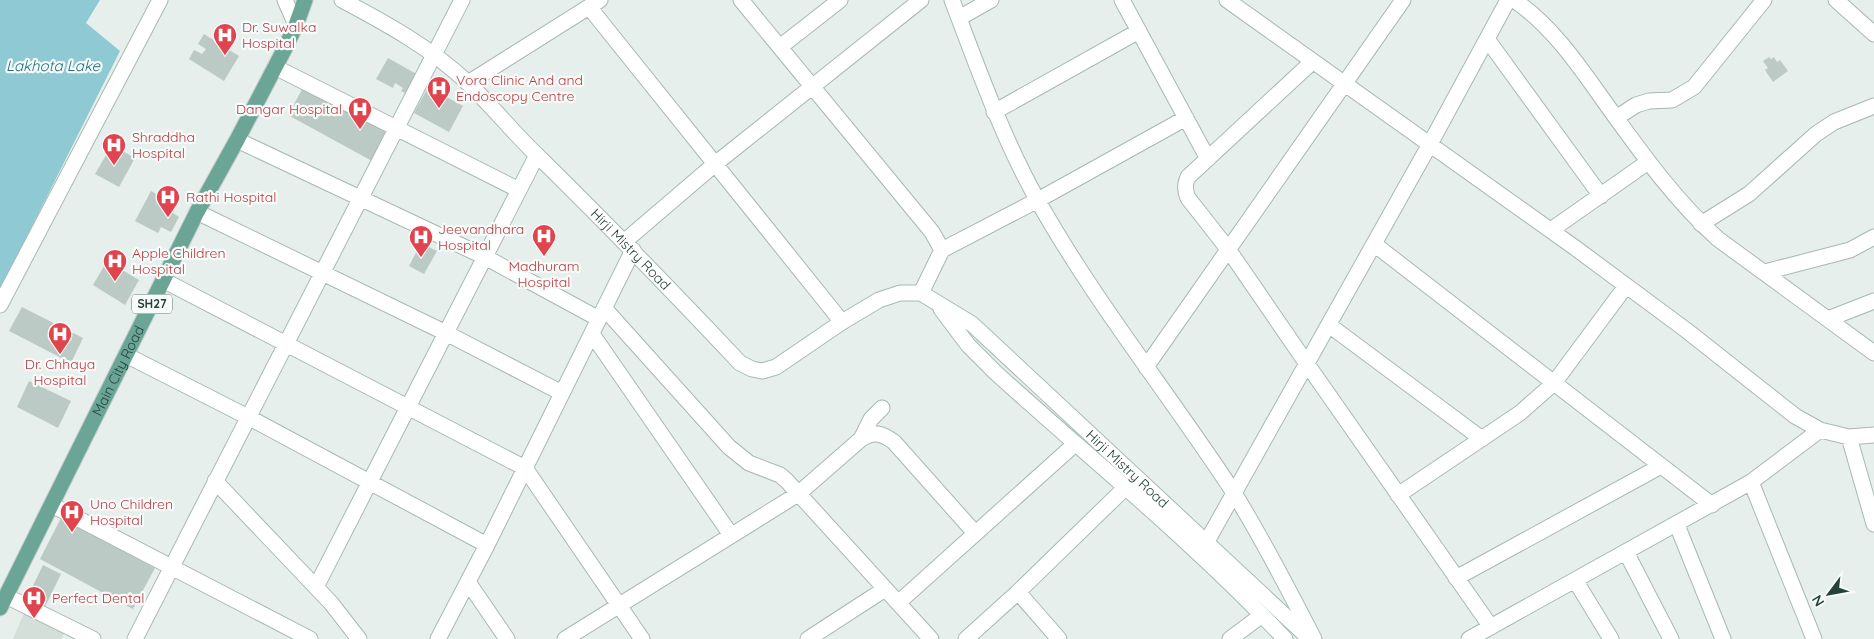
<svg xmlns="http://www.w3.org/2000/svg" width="1874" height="639" viewBox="0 0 1874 639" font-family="Quicksand,sans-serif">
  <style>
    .built { fill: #d4dfda }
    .water { fill: #8ec9d4 }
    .building { fill: #bbcac4 }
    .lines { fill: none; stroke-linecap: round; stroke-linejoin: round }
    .minor-casing { stroke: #a8b8b2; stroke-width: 17 }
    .secondary-casing { stroke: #a4bbb3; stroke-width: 17 }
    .primary-casing { stroke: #c2cac8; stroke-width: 17 }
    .minor { stroke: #fff; stroke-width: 15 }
    .secondary { stroke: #fff; stroke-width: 15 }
    .primary { stroke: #6aa596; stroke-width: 15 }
    .labels { text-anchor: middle; stroke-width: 4.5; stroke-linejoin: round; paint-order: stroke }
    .shield { fill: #f7fbf9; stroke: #637a73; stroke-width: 1 }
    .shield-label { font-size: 12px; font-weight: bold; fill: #24423a }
    .health-label { font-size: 14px; fill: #be3a42; stroke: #f7fbf9; text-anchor: start }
    .street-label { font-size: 14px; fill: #24423a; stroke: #f7fbf9 }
    .water-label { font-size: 15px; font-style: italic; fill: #1c6f80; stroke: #f7fbf9 }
  </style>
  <rect width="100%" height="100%" fill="#e6efeb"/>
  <!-- built -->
  <path class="built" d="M26 608 66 630 61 639H13Z"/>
  <!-- water -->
  <path class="water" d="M0 0H100L86 23 120 51 0 290Z"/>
  <!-- building -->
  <path class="building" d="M204 34 239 56 224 81 189 59 194 50 202 54 206 49 198 44Z
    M1769 57 1771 59 1774 57 1777 62 1780 60 1788 71 1773 82 1765 70 1768 68 1763 61Z
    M388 58 422 77 411 96 401 91 403 88 395 83 393 88 376 79Z
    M305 84 389 130 372 161 288 115Z
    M428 87 463 106 449 132 414 113Z
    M112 145 135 158 119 187 95 174Z
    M151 191 177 205 173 213 179 217 171 232 161 227 158 233 135 221Z
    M421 243 437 251 424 274 409 266Z
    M107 261 139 280 125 305 93 285Z
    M22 307 83 338 71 363 9 331Z
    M29 381 71 401 58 428 17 407Z
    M61 518 155 568 133 609 40 559Z
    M43 565 61 574 44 609 26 600Z"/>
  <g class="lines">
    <!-- minor casing -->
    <g class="minor-casing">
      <path id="minor" d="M285 0 296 25
        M741 0 932 232 942 250 921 293
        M952 0C978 68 1002 137 1038 201 1096 304 1170 395 1234 493 1263 540 1289 590 1314 639
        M1122 0 1208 159
        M1227 0 1574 247 1686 330 1795 416 1820 430 1849 437 1874 435
        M1514 0C1554 27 1581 69 1609 108 1643 155 1675 200 1718 239L1874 353
        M1836 0 1874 34
        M589 7 842 322
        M959 18 991 0
        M1487 39 1601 196
        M780 47 840 0
        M1312 62 1188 177C1184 185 1185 191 1188 198L1228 249 1307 364 1491 627
        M275 67 519 190
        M468 83 600 0
        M994 112 1139 31
        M1616 118 1636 105 1649 101 1672 100 1694 87 1764 0
        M237 140 485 257 599 319
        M197 212 446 333 562 393
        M1701 224 1749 194 1816 134 1834 122 1874 106
        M1551 230 1648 162
        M625 241 715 164 921 0
        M1374 244 1712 505
        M942 250 1038 200 1186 118
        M1765 272 1850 250 1874 237
        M163 280 525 468 642 639
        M0 305 160 0
        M604 308 729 447 749 463 780 475 787 481 931 639
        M1828 319 1874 301
        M1329 325 1482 439
        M592 334 731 535
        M126 355 248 417 487 545
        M1146 367 1403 0
        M1849 437 1874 524
        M861 439 871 419 882 408
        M215 481 331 603 359 639
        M1751 482 1814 639
        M1398 495 1520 413 1554 383 1626 286
        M52 505 310 639
        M1677 525 1723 639
        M1206 543 1430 144 1508 0
        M1626 552 1671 639
        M1456 578 1661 466
        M1575 580 1611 639
        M468 582 507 639
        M316 587 537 155
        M1018 592 1059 639
        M6 596 93 639
        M898 603 1075 444
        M135 639 462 0
        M438 639 487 545 633 250
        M565 639 798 494 861 439C874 430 883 434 894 442L975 533
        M808 639 885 589
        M966 639 1018 592 1125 488
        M1230 639 1262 615
        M1469 639 1751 482 1820 430"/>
    </g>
    <!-- secondary casing -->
    <g class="secondary-casing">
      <g id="secondary">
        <path id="s1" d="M342 0C387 24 431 48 468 83 494 108 516 136 542 160 609 226 675 294 740 363L752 369 762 371 776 367 842 322 879 300 900 293H921L972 324 1310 639"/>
        <path d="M941 309 968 345 996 373C1093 461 1195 543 1285 639"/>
      </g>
    </g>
    <!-- primary casing -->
    <g class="primary-casing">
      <g id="primary">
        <path id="s2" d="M0 608 197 212 237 140 284 50 296 25 305 0"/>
      </g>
    </g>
    <!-- minor -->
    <use href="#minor" class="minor"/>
    <!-- secondary -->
    <use href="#secondary" class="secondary"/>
    <!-- primary -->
    <use href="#primary" class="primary"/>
  </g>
  <!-- icons -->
  <defs>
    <g id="hospital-pin" transform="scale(1.25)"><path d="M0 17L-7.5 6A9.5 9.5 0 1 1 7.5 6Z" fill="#e0444e" stroke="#f7fbf9"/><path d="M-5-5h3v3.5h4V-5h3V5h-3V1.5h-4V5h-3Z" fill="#fff"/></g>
  </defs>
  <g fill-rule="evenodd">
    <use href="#hospital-pin" x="225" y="35"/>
    <use href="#hospital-pin" x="439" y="88"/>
    <use href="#hospital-pin" x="360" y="109"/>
    <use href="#hospital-pin" x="114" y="145"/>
    <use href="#hospital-pin" x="168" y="197"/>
    <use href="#hospital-pin" x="544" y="236"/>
    <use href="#hospital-pin" x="421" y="237"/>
    <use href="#hospital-pin" x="115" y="261"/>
    <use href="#hospital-pin" x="60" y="334"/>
    <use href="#hospital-pin" x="72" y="512"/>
    <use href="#hospital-pin" x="34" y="598"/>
  </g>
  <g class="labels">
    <!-- shield labels -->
    <rect class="shield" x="132" y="294.5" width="40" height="19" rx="4"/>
    <g class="shield-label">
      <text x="152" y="308">SH27</text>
    </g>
    <!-- health labels -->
    <g class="health-label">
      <text x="242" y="32">Dr. Suwalka<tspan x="242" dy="16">Hospital</tspan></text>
      <text x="456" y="85">Vora Clinic And and<tspan x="456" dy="16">Endoscopy Centre</tspan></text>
      <text x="342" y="114" text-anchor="end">Dangar Hospital</text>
      <text x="132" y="142">Shraddha<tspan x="132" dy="16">Hospital</tspan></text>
      <text x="186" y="202">Rathi Hospital</text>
      <text x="438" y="234">Jeevandhara<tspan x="438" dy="16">Hospital</tspan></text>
      <text x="132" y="258">Apple Children<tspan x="132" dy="16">Hospital</tspan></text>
      <text x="544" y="271" text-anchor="middle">Madhuram<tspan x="544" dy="16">Hospital</tspan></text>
      <text x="60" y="369" text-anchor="middle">Dr. Chhaya<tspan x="60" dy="16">Hospital</tspan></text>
      <text x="90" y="509">Uno Children<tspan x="90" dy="16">Hospital</tspan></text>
      <text x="52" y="603">Perfect Dental</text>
    </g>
    <!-- street labels -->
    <g class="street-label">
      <text dy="5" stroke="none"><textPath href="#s1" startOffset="384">Hirji Mistry Road</textPath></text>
      <text dy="5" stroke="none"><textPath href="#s2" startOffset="265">Main City Road</textPath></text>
      <text dy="5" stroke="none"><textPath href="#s1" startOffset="1018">Hirji Mistry Road</textPath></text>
    </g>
    <!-- water labels -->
    <g class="water-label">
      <text x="53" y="71">Lakhota Lake</text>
    </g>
  </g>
  <!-- north arrow -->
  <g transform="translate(1829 594) rotate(238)" stroke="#f7fbf9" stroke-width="4" paint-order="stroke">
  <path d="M0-4L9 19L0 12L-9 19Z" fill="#24423a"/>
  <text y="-8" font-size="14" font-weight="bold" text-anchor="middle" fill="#24423a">N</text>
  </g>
</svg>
